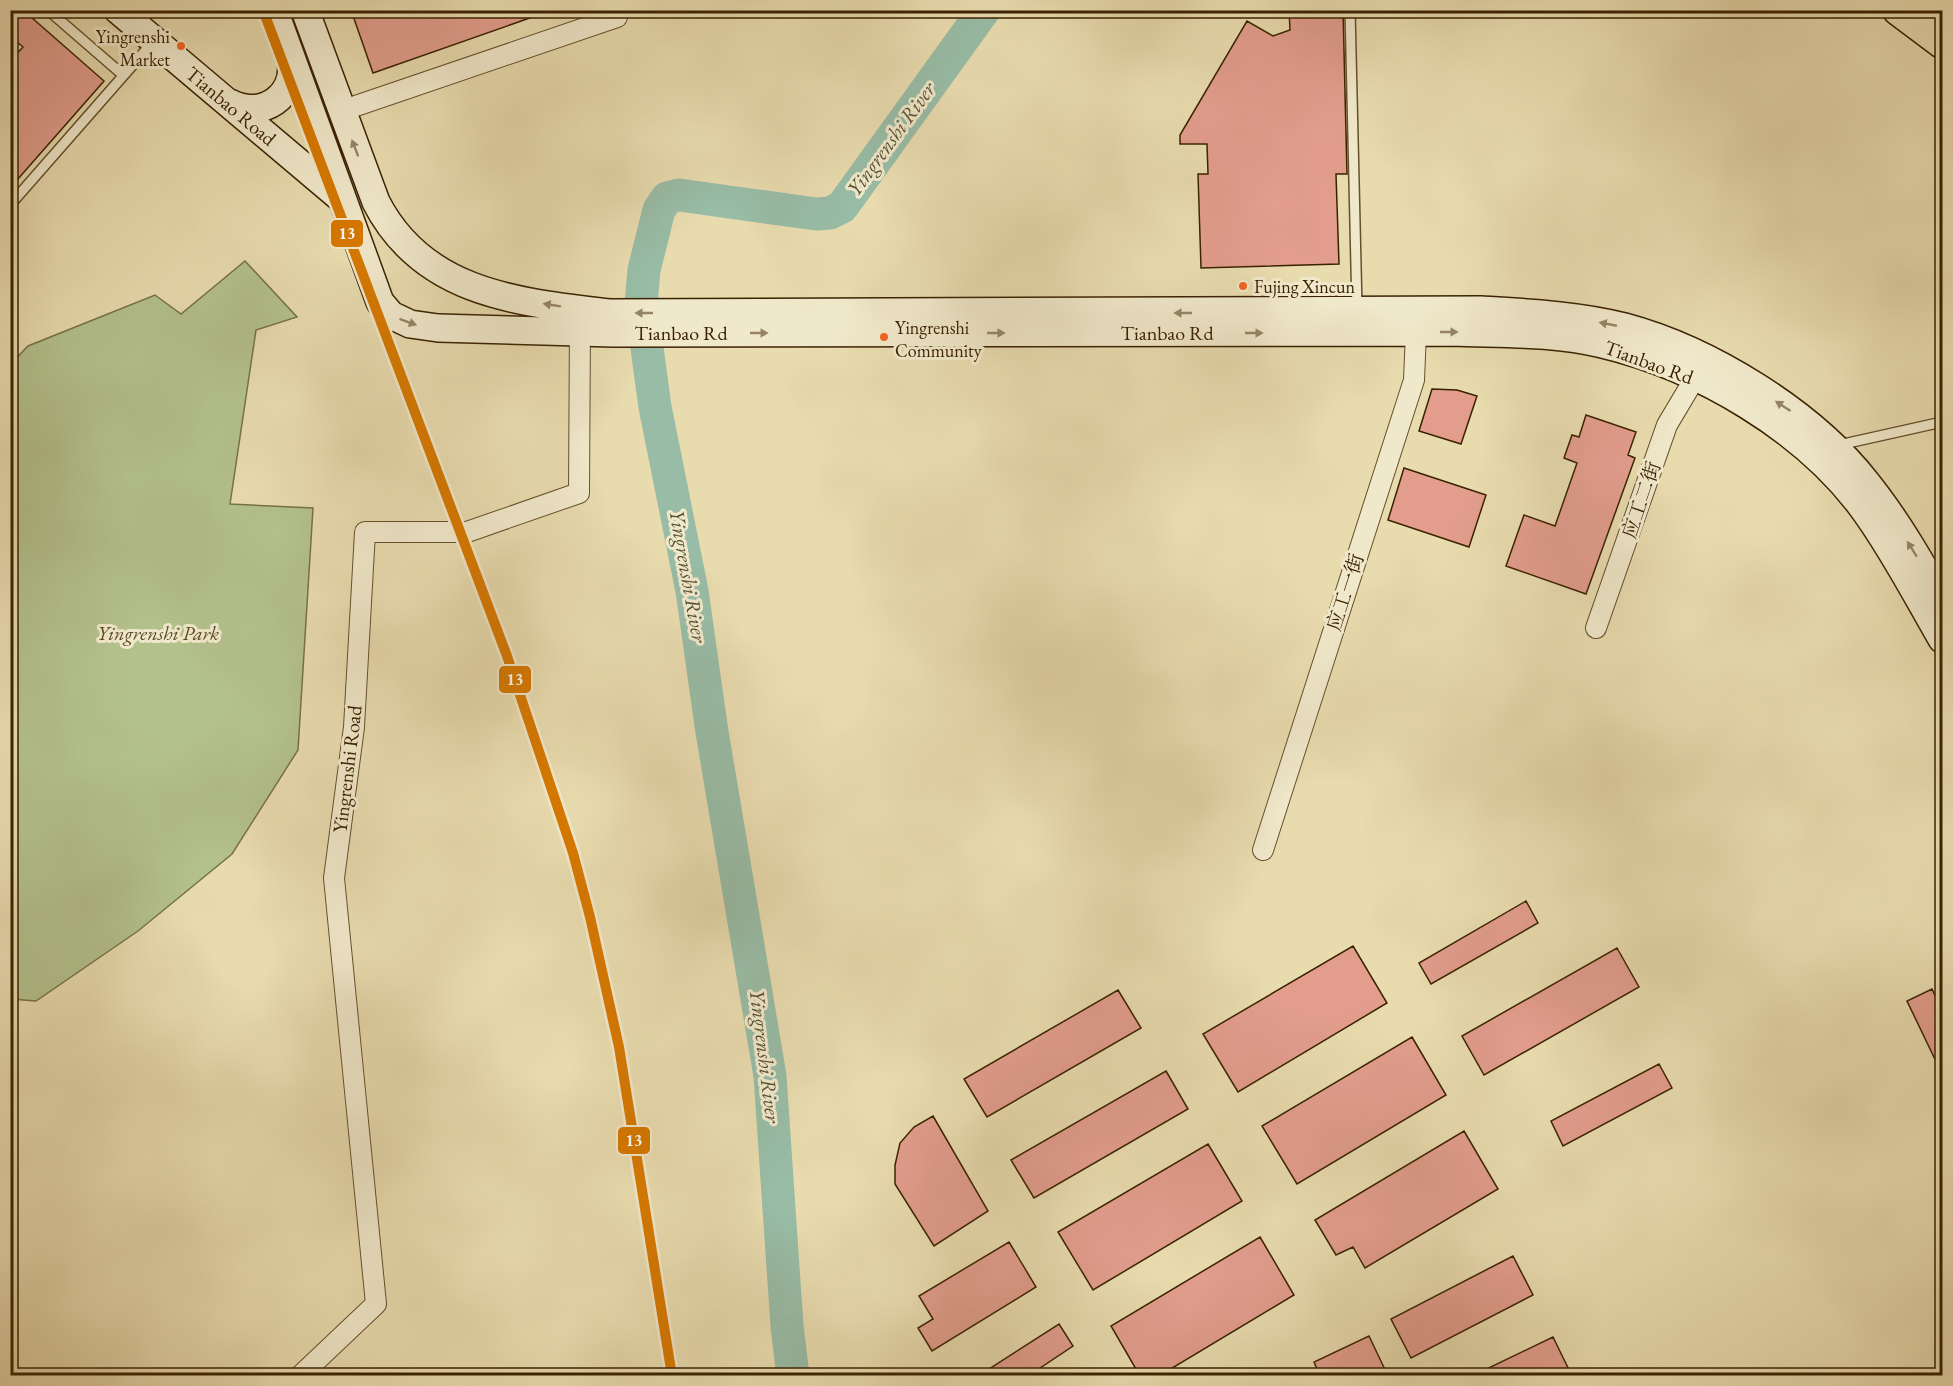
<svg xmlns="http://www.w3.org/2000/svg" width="1953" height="1386" viewBox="0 0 1953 1386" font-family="'EB Garamond','Noto Serif SC',serif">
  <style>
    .green { fill: #b3c18c; stroke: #767246; stroke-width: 1.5 }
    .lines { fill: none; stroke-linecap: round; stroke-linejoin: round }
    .river { stroke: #98bca6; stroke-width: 33 }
    .building { fill: #e29d8d; stroke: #3a2201; stroke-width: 1.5 }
    .lane-casing { stroke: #66502c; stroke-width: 12 }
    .street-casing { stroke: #66502c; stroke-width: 22 }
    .secondary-casing { stroke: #3a2201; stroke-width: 30 }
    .primary-casing { stroke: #3a2201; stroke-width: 33 }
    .lane { stroke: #f0e8ca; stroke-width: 9 }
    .street { stroke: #f0e8ca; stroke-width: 20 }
    .secondary { stroke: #f0e8ca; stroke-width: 27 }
    .primary { stroke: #e8dbae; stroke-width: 30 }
    .metro-1-casing { stroke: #f0e8ca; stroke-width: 15 }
    .metro-1 { stroke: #d67800; stroke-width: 10 }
    .oneway { fill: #958566 }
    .bus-dot { fill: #f26522; stroke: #f0e8ca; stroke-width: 2 }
    .labels { text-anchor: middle; stroke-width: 6; stroke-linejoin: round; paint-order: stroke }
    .bus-label { font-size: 18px; fill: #3a2201; stroke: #f0e8ca; text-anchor: start }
    .street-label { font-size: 20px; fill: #3a2201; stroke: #f0e8ca }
    .park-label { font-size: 20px; font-style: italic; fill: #584a24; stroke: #f0e8ca }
    .water-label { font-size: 21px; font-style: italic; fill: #565033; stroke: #f0e8ca }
    .line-badge { stroke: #f0e8ca; stroke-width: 2 }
    .badge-label { font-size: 16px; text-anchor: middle; font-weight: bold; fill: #fff }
  </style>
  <rect width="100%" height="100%" fill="#e8dbae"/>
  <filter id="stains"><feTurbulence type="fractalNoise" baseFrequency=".00333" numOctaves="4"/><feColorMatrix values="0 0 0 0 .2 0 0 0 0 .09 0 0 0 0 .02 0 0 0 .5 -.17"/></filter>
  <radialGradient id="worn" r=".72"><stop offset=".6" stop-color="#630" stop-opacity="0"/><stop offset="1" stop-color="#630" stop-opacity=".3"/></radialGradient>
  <!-- green -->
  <path class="green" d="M245 261 297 317 256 330 230 504 313 508 298 750 232 854 138 931 36 1001 11 999V364L28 346 155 295 181 314Z"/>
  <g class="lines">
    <!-- river -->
    <path class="river" d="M793 1376 787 1326 770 1076 712 732 692 591 655 407 641 304 644 270 659 210 667 198 679 195 816 214 830 213 842 207 984 10"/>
  </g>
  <!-- building -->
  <path class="building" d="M10 10H23L104 81 10 188V61L23 47 10 36Z
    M351 10H544V13L373 73Z
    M1289 10H1343L1347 174H1336L1339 264 1201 268 1198 174H1208L1207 144H1180V135L1247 21 1273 36 1290 30Z
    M1432 389 1457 390 1477 396 1461 444 1419 431Z
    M1586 415 1636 432 1628 455 1635 458 1586 594 1506 566 1524 515 1555 526 1577 463 1564 458 1572 435 1579 437Z
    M1404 468 1486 495 1469 547 1388 520Z
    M1526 901 1538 923 1431 984 1419 963Z
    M1353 946 1387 1003 1238 1092 1203 1034Z
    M1617 948 1639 987 1484 1075 1462 1036Z
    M1932 989 1942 1011V1074L1907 1001Z
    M1118 990 1141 1028 987 1117 964 1079Z
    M1412 1037 1446 1095 1297 1184 1262 1126Z
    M1659 1064 1672 1088 1563 1146 1551 1121Z
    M1166 1071 1188 1109 1034 1198 1011 1160Z
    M933 1116 988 1211 934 1246 895 1184V1165L900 1143 914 1127Z
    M1464 1131 1498 1189 1365 1268 1353 1247 1336 1255 1315 1220Z
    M1208 1144 1242 1201 1093 1290 1058 1232Z
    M1260 1237 1294 1295 1159 1376H1140L1111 1326Z
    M1009 1242 1036 1287 932 1351 918 1328 933 1319 919 1296Z
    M1513 1256 1533 1295 1411 1358 1391 1319Z
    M1059 1324 1073 1346 1028 1376H978Z
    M1369 1336 1388 1376H1320L1314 1362Z
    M1553 1337 1572 1376H1472Z"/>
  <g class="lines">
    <!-- lane casing -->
    <g class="lane-casing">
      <path id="lane" d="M48 10 123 75
        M1350 10 1357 309
        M10 205 152 43
        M1839 445 1942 422"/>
    </g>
    <!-- street casing -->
    <g class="street-casing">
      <path id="street" d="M341 111 617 17
        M1596 628 1667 425 1695 378
        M1263 850 1414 380 1416 332
        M300 1376 376 1304 334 878 354 727 365 532H467L579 493 580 321"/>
    </g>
    <!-- secondary casing -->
    <g class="secondary-casing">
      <path id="secondary" d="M118 10 343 200
        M274 10 380 302 391 315 410 324 438 328 613 333 1453 332C1502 334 1554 332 1602 344 1699 367 1806 429 1865 511 1894 551 1917 596 1942 639
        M305 10 376 202C423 294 518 302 610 313L1481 310C1529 313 1577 315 1625 327 1710 350 1811 412 1866 482 1895 518 1919 559 1942 600
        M230 103C262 120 297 96 291 60"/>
    </g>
    <!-- primary casing -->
    <g class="primary-casing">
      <path id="primary" d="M1898 10 1942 43"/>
    </g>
    <!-- lane -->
    <use href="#lane" class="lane"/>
    <!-- street -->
    <use href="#street" class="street"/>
    <!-- secondary -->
    <use href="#secondary" class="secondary"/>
    <!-- primary -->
    <use href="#primary" class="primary"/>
    <!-- metro-1 casing -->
    <g class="metro-1-casing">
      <path id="metro-1" d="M263 10 507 656 573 853 590 917 619 1047 672 1376"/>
    </g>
    <!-- metro-1 -->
    <use href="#metro-1" class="metro-1"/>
  </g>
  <!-- one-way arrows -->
  <defs><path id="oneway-solid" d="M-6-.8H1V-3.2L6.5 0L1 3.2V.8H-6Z" transform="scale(1.5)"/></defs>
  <g class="oneway">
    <use href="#oneway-solid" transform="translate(355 148) rotate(-111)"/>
    <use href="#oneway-solid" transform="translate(552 305) rotate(-171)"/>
    <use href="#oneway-solid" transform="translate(644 313) rotate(180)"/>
    <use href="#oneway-solid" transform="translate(1183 313) rotate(180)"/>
    <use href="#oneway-solid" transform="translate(408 322) rotate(20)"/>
    <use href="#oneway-solid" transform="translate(1608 324) rotate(-169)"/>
    <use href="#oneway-solid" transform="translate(1449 332)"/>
    <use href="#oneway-solid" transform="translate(759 333)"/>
    <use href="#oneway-solid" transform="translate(996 333)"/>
    <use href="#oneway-solid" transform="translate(1254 333)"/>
    <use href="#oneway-solid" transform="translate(1783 406) rotate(-147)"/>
    <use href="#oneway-solid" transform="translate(1912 549) rotate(-122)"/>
  </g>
  <!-- markers -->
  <g class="bus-dot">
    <circle cx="181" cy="46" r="5"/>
    <circle cx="1243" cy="286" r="5"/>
    <circle cx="884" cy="337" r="5"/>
  </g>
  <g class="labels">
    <!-- bus labels -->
    <g class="bus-label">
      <text x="170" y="43" text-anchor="end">Yingrenshi<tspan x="170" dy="23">Market</tspan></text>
      <text x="1254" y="293">Fujing Xincun</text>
      <text x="895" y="334">Yingrenshi<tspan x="895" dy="23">Community</tspan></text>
    </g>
    <!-- street labels -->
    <g class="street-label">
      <text transform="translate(231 106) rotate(40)" y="7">Tianbao Road</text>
      <text x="681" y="340">Tianbao Rd</text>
      <text x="1167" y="340">Tianbao Rd</text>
      <text transform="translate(1649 362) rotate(20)" y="7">Tianbao Rd</text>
      <text transform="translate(1641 500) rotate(-71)" y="7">应工二街</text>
      <text transform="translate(1345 592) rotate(-72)" y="7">应工一街</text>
      <text transform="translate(347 769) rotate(-83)" y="7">Yingrenshi Road</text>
    </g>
    <!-- park labels -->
    <g class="park-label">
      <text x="158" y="640">Yingrenshi Park</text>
    </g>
    <!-- water labels -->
    <g class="water-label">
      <text transform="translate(891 139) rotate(-54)" y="7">Yingrenshi River</text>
      <text transform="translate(688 576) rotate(80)" y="7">Yingrenshi River</text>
      <text transform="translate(765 1056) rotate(83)" y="7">Yingrenshi River</text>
    </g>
  </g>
  <g class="line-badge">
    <rect x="330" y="219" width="34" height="29" rx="6" fill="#d67800"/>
    <rect x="498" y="665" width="34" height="29" rx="6" fill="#d67800"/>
    <rect x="617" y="1126" width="34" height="29" rx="6" fill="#d67800"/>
  </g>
  <g class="badge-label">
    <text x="347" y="239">13</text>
    <text x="515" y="685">13</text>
    <text x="634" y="1146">13</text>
  </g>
  <!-- margin -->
  <rect width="1953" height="1386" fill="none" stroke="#e8dbae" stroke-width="36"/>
  <rect x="12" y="12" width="1929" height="1362" fill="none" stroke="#3a2201" stroke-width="3"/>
  <rect x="18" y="18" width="1917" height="1350" fill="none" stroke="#3a2201" stroke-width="1.5"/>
  <rect width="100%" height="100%" filter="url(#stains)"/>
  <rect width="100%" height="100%" fill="url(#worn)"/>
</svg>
